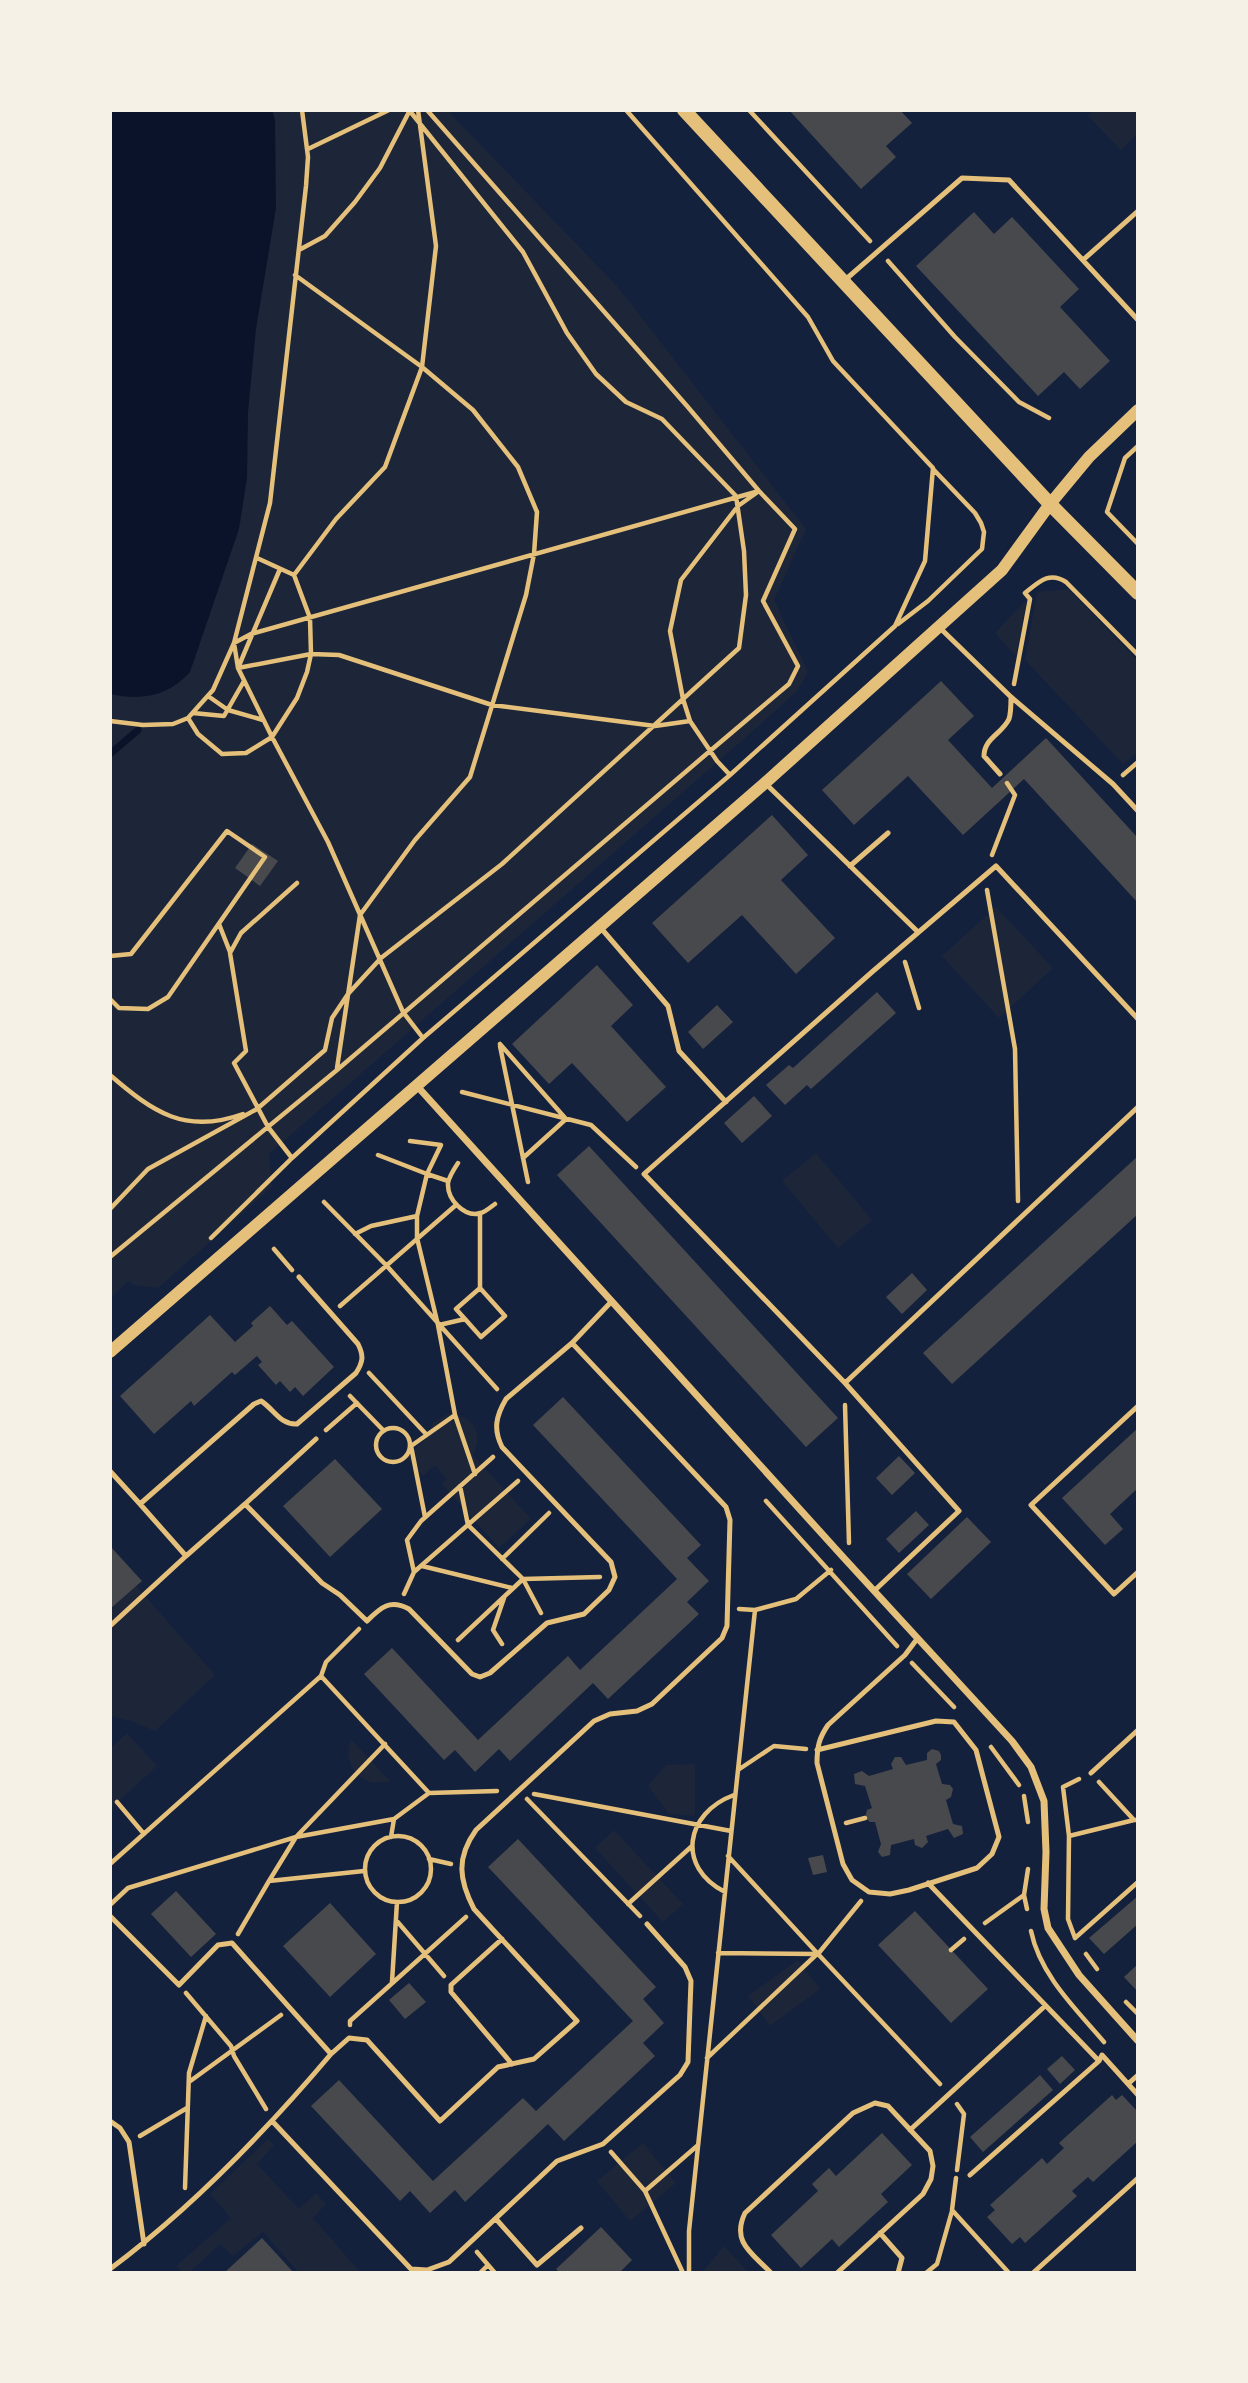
<svg xmlns="http://www.w3.org/2000/svg" width="1248" height="2383" viewBox="0 0 1248 2383" font-family="Commissioner,sans-serif">
  <style>
    .green { fill: #1d2539 }
    .water { fill: #0b132b }
    .lines { fill: none; stroke-linecap: round; stroke-linejoin: round }
    .stream { stroke: #0b132b; stroke-width: 7 }
    .building { fill: #48494c }
    .path { stroke: #e5c07b; stroke-width: 4.5 }
    .service { stroke: #e5c07b; stroke-width: 5 }
    .minor { stroke: #e5c07b; stroke-width: 7 }
    .tertiary { stroke: #e5c07b; stroke-width: 12 }
    .secondary { stroke: #e5c07b; stroke-width: 14 }
  </style>
  <rect width="100%" height="100%" fill="#14213d"/>
  <!-- green -->
  <path class="green" d="M110 110H447L617 286 806 529 774 600 808 672 797 691 762 723 269 1154 272 1187 158 1288 134 1285 129 1281 110 1298Z
    M1094 110H1138V138L1135 136 1121 150 1088 116Z
    M1068 589 1138 661V752L1123 764 1025 660 1037 592Z
    M1027 599 1016 656 995 633Z
    M996 907 1053 968 999 1018 942 956Z
    M816 1153 872 1220 838 1248 782 1181Z
    M448 1414C473 1414 484 1434 473 1455L531 1519 499 1548 442 1484 447 1479 435 1465 423 1476 406 1457 426 1439 433 1422Z
    M136 1586 215 1675 155 1731 131 1721 110 1716V1609Z
    M127 1733 157 1766 110 1809V1749Z
    M351 1739 390 1781C362 1789 341 1767 351 1739Z
    M695 1764V1816L669 1814 648 1786 666 1765Z
    M614 1830 683 1904 663 1922 595 1848Z
    M798 1960 820 1989 770 2026 748 1996Z
    M268 2139 274 2145 257 2164 299 2209 316 2193 326 2204 313 2218 361 2273H299L263 2232 233 2256 220 2244 189 2273H183L176 2266 231 2218 210 2194Z
    M643 2143 676 2183 630 2221 597 2181Z
    M724 2246 749 2273H702Z"/>
  <!-- water -->
  <path class="water" d="M110 110H272L275 120 276 208 256 329 248 412 247 478 239 529 190 672C169 696 142 701 110 694Z"/>
  <g class="lines">
    <!-- stream -->
    <path class="stream" d="M110 754 138 730"/>
  </g>
  <!-- building -->
  <path class="building" d="M789 110H900L912 123 886 146 896 157 861 189Z
    M974 212 994 234 1012 217 1079 289 1060 307 1110 361 1080 389 1064 372 1038 396 916 266Z
    M941 681 974 716 948 740 992 788 1046 738 1138 838V903L1024 779 963 835 908 776 854 825 822 790Z
    M772 815 808 855 781 880 835 938 796 974 742 915 688 963 652 923Z
    M252 844 278 861 260 886 235 868Z
    M597 965 633 1005 611 1026 666 1087 627 1122 572 1063 549 1084 512 1044Z
    M877 992 896 1013 811 1089 807 1085 785 1105 766 1085 789 1065 793 1068Z
    M717 1005 733 1022 703 1049 688 1032Z
    M754 1096 772 1116 742 1143 724 1123Z
    M589 1146 838 1418 806 1447 557 1175Z
    M1138 1156V1214L952 1384 923 1353Z
    M912 1273 927 1290 902 1314 886 1297Z
    M270 1306 287 1325 292 1321 334 1367 303 1396 295 1387 290 1392 280 1381 276 1385 258 1365 262 1362 257 1356 235 1375 232 1372 194 1406 191 1401 154 1434 120 1396 210 1315 235 1342 253 1326 251 1323Z
    M563 1397 701 1545 687 1558 709 1581 687 1602 699 1614 608 1699 593 1683 510 1761 499 1749 475 1772 455 1750 444 1760 364 1674 392 1648 478 1740 568 1656 580 1670 677 1579 533 1425Z
    M1138 1428V1488L1110 1514 1123 1529 1105 1545 1062 1498Z
    M899 1456 915 1473 892 1495 876 1478Z
    M335 1459 382 1509 330 1557 283 1506Z
    M916 1511 929 1525 899 1553 886 1539Z
    M967 1517 991 1542 931 1599 907 1574Z
    M110 1546 142 1581 110 1609Z
    M932 1749 939 1751 941 1755V1760L936 1764 942 1784 950 1785 953 1789 951 1797 946 1800 953 1824 962 1826 963 1834 954 1838 948 1829 926 1836 928 1842 922 1848 915 1845 914 1839 891 1845 890 1855 882 1857 878 1852 881 1844 875 1822H870L865 1818 867 1810 872 1808 865 1786 855 1784 854 1774 862 1771 869 1776 893 1769 891 1764 895 1757H901L906 1765 927 1760V1753Z
    M518 1839 656 1987 643 1999 664 2023 643 2043 655 2056 564 2141 548 2124 465 2202 455 2190 430 2213 410 2191 400 2201 311 2106 339 2080 433 2181 523 2098 536 2111 633 2021 488 1867Z
    M823 1855 827 1872 813 1875 808 1858Z
    M176 1891 216 1934 191 1957 151 1914Z
    M1138 1896V1924L1104 1954 1089 1938Z
    M330 1903 376 1954 330 1997 283 1946Z
    M915 1911 988 1989 951 2023 878 1945Z
    M1138 1964V1992L1124 1977Z
    M409 1983 426 2002 405 2019 389 2000Z
    M1062 2056 1075 2070 1060 2084 1047 2069Z
    M1040 2075 1053 2090 983 2152 970 2137Z
    M1112 2095 1116 2100 1122 2095 1138 2112V2141L1093 2182 1088 2177 1072 2191 1077 2196 1025 2243 1020 2237 1012 2244 987 2217 995 2210 990 2205 1042 2158 1047 2164 1064 2148 1059 2143Z
    M882 2133 912 2165 881 2194 888 2202 839 2247 832 2239 801 2268 771 2235 818 2191 812 2184 829 2168 836 2176Z
    M601 2227 632 2260 619 2273H560L556 2269Z
    M262 2238 294 2273H224Z"/>
  <g class="lines">
    <!-- path -->
    <path class="path" d="M749 110 870 241
      M308 149 389 110
      M299 250 325 236 355 202 380 168 410 110
      M888 261 955 337 1019 402 1049 418
      M295 275 422 367 473 410 518 467 537 512 534 554 526 595 470 777 415 840 360 915 337 1068
      M1138 446 1125 458 1107 512 1138 544
      M280 569 238 668 311 654 339 655 492 705 655 726 690 721 717 761 730 775
      M294 575 336 519 385 467 422 367 436 246 418 110
      M898 624 928 601 982 549 984 532 981 523 975 513 933 469
      M1014 684 1030 599 1025 593C1039 582 1049 571 1066 582L1138 655
      M208 696 228 710 263 720
      M193 713 224 716 244 681
      M188 718 198 734 222 754 246 753 272 737 297 698 307 672 311 654 310 618 294 575 257 558
      M110 721 143 725 173 724 188 718 213 690 234 643 270 503 306 186 308 157 302 110
      M1123 775 1138 762
      M992 855 1015 795 1007 783
      M987 890 1015 1049 1018 1201
      M219 924 230 952
      M110 956 131 954 227 831 265 857 168 997 148 1009 119 1008 110 999
      M905 962 919 1008
      M423 1038 403 1012 328 842 272 737 238 668 234 643 251 634 759 491 738 506 681 580 670 631 683 699 690 721
      M500 1044 566 1119 523 1158
      M500 1046 528 1182
      M110 1075C153 1112 185 1135 243 1114
      M462 1092 591 1125 636 1167
      M410 1141 441 1145 427 1174 448 1181
      M378 1155 427 1174 417 1216V1238L438 1325 455 1415 475 1474
      M292 1158 268 1127 234 1063 246 1051 230 953 241 933 297 883
      M458 1163C454 1169 449 1177 448 1183 447 1199 464 1218 481 1213 485 1212 491 1207 495 1204
      M324 1202 386 1265 497 1389
      M110 1209 148 1169 257 1109 325 1050 332 1018 348 994 381 958 502 864 739 648 746 595 744 551 736 496 662 419 626 402 596 374 567 333 523 252 409 110
      M355 1234 371 1226 417 1216
      M211 1238 292 1158 423 1038 730 775 895 626 925 561 933 468 833 361 808 317 626 110
      M274 1249 292 1270
      M110 1257 337 1070 710 751 789 684 798 666 763 601 795 529 759 491 687 406 427 110
      M340 1306 456 1205
      M465 1319 456 1309 480 1288
      M439 1325 465 1319 481 1337 505 1316 480 1288V1213
      M369 1373 426 1434
      M350 1396 383 1430
      M845 1405 849 1543
      M376 1445a17 17 0 1 1 34 0a17 17 0 1 1-34 0Z
      M326 1430 357 1403
      M460 1486 468 1525 523 1579 541 1613
      M766 1501 897 1646
      M425 1517 411 1446 455 1415
      M502 1559 549 1513
      M422 1566 512 1588
      M414 1572 407 1540 421 1521 493 1457
      M404 1594 414 1572 518 1481
      M755 1610 796 1599 831 1570
      M359 1629 326 1662 321 1676 429 1793 497 1791
      M458 1640 523 1579 600 1577
      M502 1644 493 1630 504 1598
      M912 1663 954 1707
      M991 1747 1019 1785
      M738 1770 774 1746 806 1749
      M1099 1782 1134 1820H1138
      M534 1794 731 1831
      M1024 1796 1028 1822
      M527 1799 640 1916
      M117 1802 144 1834
      M846 1823 865 1818
      M1069 1836 1134 1820
      M365 1869a33 33 0 1 1 66 0a33 33 0 1 1-66 0Z
      M391 1837 394 1819
      M728 1856 818 1954 861 1901
      M429 1859 451 1864
      M110 1864 321 1676
      M364 1871 269 1881 296 1837 385 1744
      M725 1892C676 1867 685 1813 734 1795
      M111 1904 128 1888 296 1837 394 1819 429 1793
      M628 1904 692 1846
      M1027 1909 1024 1895 1028 1869
      M396 1920 444 1976
      M985 1923 1024 1895
      M1031 1931C1040 1975 1076 2009 1104 2042
      M238 1934 269 1881
      M1075 1938 1068 1919 1069 1836 1063 1787 1079 1779
      M1075 1938 1138 1882
      M951 1950 964 1939
      M718 1953 818 1954 940 2084
      M1086 1954 1097 1969
      M392 1982 397 1902
      M186 1993 231 2046 234 2056 266 2109
      M1126 2002 1138 2014
      M350 2025V2021L466 1917
      M707 2058 817 1954
      M189 2082 281 2015
      M140 2136 187 2108
      M611 2152 645 2191
      M957 2170 964 2114 957 2104
      M956 2178 952 2210 1009 2273
      M185 2188 189 2073 206 2016
      M477 2252 495 2273
      M480 2273 488 2265
      M683 2273 645 2191 697 2146
      M689 2273V2231L755 1610 739 1609
      M926 2273 937 2264 952 2211"/>
    <!-- service -->
    <path class="service" d="M1083 260 1138 211
      M845 280 962 178 1009 180 1138 320
      M940 628 1011 697 1113 784 1138 811
      M1000 774 984 756C984 738 1002 734 1009 719 1011 713 1011 703 1011 697
      M765 783 918 932
      M850 866 888 833
      M600 927 668 1006 679 1051 726 1102
      M1138 1019 996 866 872 972 644 1174 845 1383 1138 1107
      M845 1383 959 1511 874 1591
      M1138 1406 1031 1505 1114 1594 1138 1572
      M110 1471 140 1504 254 1404 261 1401C274 1409 280 1425 297 1424L356 1373C363 1362 364 1356 358 1344L299 1277
      M140 1504 186 1556 245 1504 322 1583 340 1595 367 1621C381 1607 390 1599 409 1609L472 1674 480 1677 490 1673 547 1623 584 1614 609 1590 615 1577 611 1562 502 1447C493 1429 496 1416 506 1399L572 1343 612 1301
      M245 1504 316 1439
      M110 1626 186 1556
      M817 1750 936 1721 954 1722 976 1750 999 1837 992 1854 977 1868 909 1890 890 1894 869 1892 852 1880 843 1864 817 1763C817 1747 819 1738 828 1725L905 1655 917 1639
      M1091 1773 1138 1730
      M928 1883 1099 2061
      M110 1916 179 1985 218 1945 232 1943 331 2054 349 2038 367 2040 440 2121 498 2067 534 2059 577 2021 474 1909C459 1880 456 1858 476 1830L594 1721 610 1714 637 1711 652 1704 722 1638 727 1626 730 1520 726 1507 572 1343
      M502 1939 451 1985V1992L512 2064
      M1128 2084 1138 2075
      M110 2121 120 2128 129 2142 144 2244
      M273 2122 411 2269 427 2270 449 2262 557 2161 603 2144 680 2075 688 2062 691 1981 685 1967 647 1924
      M910 2130 1045 2006
      M970 2175 1099 2061 1102 2055 1138 2095
      M496 2219 537 2265 581 2228
      M880 2233 902 2258 898 2273
      M110 2269C192 2208 265 2132 331 2054
      M771 2273C752 2253 731 2242 745 2213L853 2113 875 2103 888 2106 930 2151 933 2166 931 2179 923 2194 837 2273
      M1033 2273 1138 2178"/>
    <!-- minor -->
    <path class="minor" d="M417 1086 843 1557 1012 1741 1031 1767 1044 1801 1046 1852 1044 1909 1048 1928 1079 1975 1138 2041"/>
    <!-- tertiary -->
    <path class="tertiary" d="M110 1352 765 783 1002 570 1050 504 1089 457 1138 410"/>
    <!-- secondary -->
    <path class="secondary" d="M684 110 1050 504 1138 593"/>
  </g>
  <!-- border -->
  <rect width="1248" height="2383" fill="none" stroke="#f6f1e7" stroke-width="224"/>
</svg>
